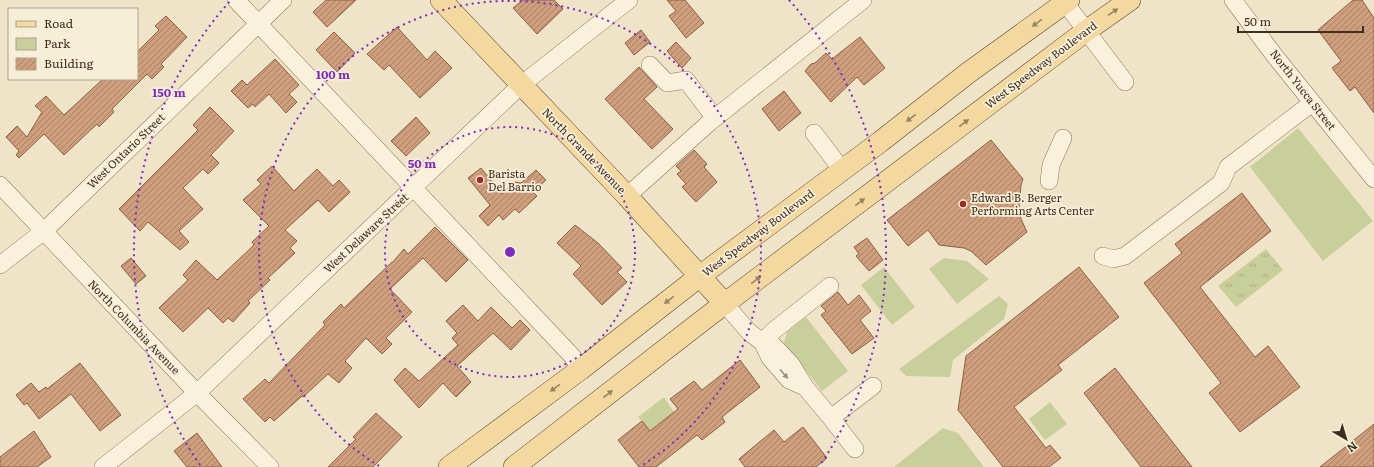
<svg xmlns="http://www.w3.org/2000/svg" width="1374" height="467" viewBox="0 0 1374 467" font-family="Literata,serif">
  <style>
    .green { fill: #c9cf9b }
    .park { fill: url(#park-tufts) }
    .building { fill: url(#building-hatch); stroke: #8d5f41 }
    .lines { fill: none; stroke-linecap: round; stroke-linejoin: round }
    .minor-casing { stroke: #8d765c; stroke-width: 18 }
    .major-casing { stroke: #5b4430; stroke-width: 22 }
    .minor { stroke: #faf1dc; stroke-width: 17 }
    .major { stroke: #f3d9a0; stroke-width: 21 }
    .oneway { fill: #988460 }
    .oneway2 { fill: #9c907e }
    .ring { fill: none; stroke: #7b2cbf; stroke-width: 2; stroke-dasharray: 2 4 }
    .poi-dot { fill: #9e2a2b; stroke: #f7eed8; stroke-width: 1.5 }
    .labels { text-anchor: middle; stroke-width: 3.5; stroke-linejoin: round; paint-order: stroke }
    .street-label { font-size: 11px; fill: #3d2e20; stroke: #f7eed8 }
    .poi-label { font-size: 11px; fill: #3d2e20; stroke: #f7eed8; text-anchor: start }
    .centre { fill: #7b2cbf; stroke: #f7eed8; stroke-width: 2 }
    .ring-label { font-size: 12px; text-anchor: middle; font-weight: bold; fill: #7b2cbf; stroke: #f7eed8; stroke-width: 3.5; stroke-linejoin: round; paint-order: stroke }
  </style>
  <defs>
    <pattern id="park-tufts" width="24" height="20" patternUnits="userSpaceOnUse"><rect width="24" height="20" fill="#c9cf9b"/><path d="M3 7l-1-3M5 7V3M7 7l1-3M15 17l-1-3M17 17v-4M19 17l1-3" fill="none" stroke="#aeb285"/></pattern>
    <pattern id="building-hatch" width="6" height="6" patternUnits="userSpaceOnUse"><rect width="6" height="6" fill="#cf9f7d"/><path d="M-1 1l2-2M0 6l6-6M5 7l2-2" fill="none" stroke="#a98266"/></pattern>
  </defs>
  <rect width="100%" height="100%" fill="#f0e4c8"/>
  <!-- green -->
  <path class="green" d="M1298 128 1373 221 1323 261 1250 167Z
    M944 258 967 261 989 279 957 304 929 269Z
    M884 267 915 307 892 325 861 285Z
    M999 296 1008 304 1004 319 953 360 950 377 906 376 899 369Z
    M806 317 848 371 822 391 784 343 787 332Z
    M664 397 674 412 650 431 638 417Z
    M1050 402 1067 424 1045 440 1029 419Z
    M943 428 958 433 984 467H894Z"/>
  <!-- park -->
  <path class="park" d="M1266 249 1283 270 1236 307 1218 286Z"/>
  <!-- building -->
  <path class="building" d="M326 0H356L327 27 313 12Z
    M523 0H554L563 9 537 34 513 8Z
    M667 0H685L704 23 686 38 669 16 676 11Z
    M1353 0H1362L1374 18V113L1355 87 1350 91 1332 68 1341 61 1318 30Z
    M166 16 187 37 161 64 164 67 152 79 147 74 112 109 114 112 99 127 97 124 64 155 44 134 19 158 16 155 19 151 6 137 17 126 27 137 42 112 35 106 46 96 64 115 103 79H137V52L159 30 155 26Z
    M397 27 427 60 435 51 452 68 420 98 389 65 384 70 367 54Z
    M641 30 650 42 634 55 625 43Z
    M334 32 355 53 337 72 316 50Z
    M860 37 885 68 864 85 857 77 831 102 805 71 811 64 815 63 826 53 832 59Z
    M676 42 691 58 682 68 667 51Z
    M275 59 299 85 289 94 297 102 286 113 269 94 255 107 253 104 248 108 231 91 242 80 247 85Z
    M639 67 657 87 644 99 673 129 652 149 605 99Z
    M784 91 801 113 779 131 762 109Z
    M210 107 234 131 211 155 219 163 208 174 203 169 183 188 203 209 179 231 189 242 180 250 148 222 140 231 119 209 198 130 193 125Z
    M416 117 430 133 406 156 391 141Z
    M991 140 1023 179 1021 185 1019 207 1021 219 1027 232 986 265 971 251 964 248 939 245 928 230 908 246 887 220Z
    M694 150 707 164 704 167 717 182 696 202 682 187 686 184 677 174 681 171 676 166Z
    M272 166 294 191 317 169 333 186 339 180 350 192 329 212 318 200 285 230 297 241 290 248 295 253 268 278 270 280 248 301 250 303 233 322 228 318 223 323 208 308 183 332 159 308 188 280 183 275 196 260 217 280 254 245 252 242 269 226 243 200 261 184 257 180Z
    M481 168 502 194 515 182 521 183 536 170 546 180 533 192 537 196 519 213 515 209 503 220 499 215 488 226 479 216 490 205 468 178Z
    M1242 193 1271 231 1200 287 1255 357 1268 346 1300 387 1240 432 1209 393 1221 383 1144 283 1182 253 1175 244Z
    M575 225 598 243 622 268 617 272 627 282 602 305 573 274 581 266 557 243Z
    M435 227 468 260 446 282 423 258 390 289 412 312 386 338 392 344 382 354 366 338 345 361 352 368 339 383 328 374 303 397 302 396 274 421 270 417 265 422 243 399 265 379 269 383 325 325 323 322 341 304 344 308 392 262V263L404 249 408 254Z
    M867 238 883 260 869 271 856 256 859 254 854 247Z
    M131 258 146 276 136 284 121 266Z
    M1079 267 1119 317 1058 365 1062 370 1014 407 1046 448 1050 445 1061 458 1049 467H1003L958 410 966 356Z
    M838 292 848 305 859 295 871 311 860 320 874 338 852 354 821 315 826 311 821 306Z
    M463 305 478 321 491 307 512 328 520 320 530 330 511 350 493 333 457 366 471 382 456 397 443 383 419 408 394 380 405 368 419 381 458 345 452 338 457 333 446 321Z
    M740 360 760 387 722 417 725 422 702 440 697 435 656 467H639L618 440 642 421 650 431 678 409 670 399 694 381 702 390Z
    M80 363 121 415 100 431 71 394 39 419 27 403 24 405 16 395 31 383 39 392 46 387 47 389Z
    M1115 368 1192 467H1141L1084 393Z
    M376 413 402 437 373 467H328L356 439 353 437Z
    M1374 424V467H1320Z
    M803 427 827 458 816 467H745L739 459 774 430 784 442Z
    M34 431 51 457 37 467H0V457Z
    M197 433 222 467H187L174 451Z"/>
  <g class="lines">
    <!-- minor casing -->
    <g class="minor-casing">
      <path id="minor" d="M236 0 572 356 581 369
        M1063 0 1125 82
        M1233 0 1274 55 1374 179
        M650 65 667 83 686 80 715 118
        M814 133 842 170
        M1049 181 1051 165 1063 138
        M0 185 197 393 270 467
        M627 196 710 122 863 0
        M1103 256 1113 259 1125 256 1221 183 1228 167 1312 103
        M0 265 44 231 283 0
        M725 304 749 332 762 342 773 345 791 364 805 387 789 380 770 358 762 342
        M762 342 772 332 830 286
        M805 387 831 418 873 386
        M831 418 855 449
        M103 467 197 393 521 85 629 0"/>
    </g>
    <!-- major casing -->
    <g class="major-casing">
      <path id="major" d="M441 0 627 196 725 304
        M449 467 581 369 700 276 880 142 968 73 1069 0
        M514 467 707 317 1086 31 1130 0"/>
    </g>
    <!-- minor -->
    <use href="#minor" class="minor"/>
    <!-- major -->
    <use href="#major" class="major"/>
  </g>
  <!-- one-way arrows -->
  <defs><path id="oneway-solid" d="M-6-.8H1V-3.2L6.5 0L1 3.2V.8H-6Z"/></defs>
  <g class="oneway">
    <use href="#oneway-solid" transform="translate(1113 12) rotate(-35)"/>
    <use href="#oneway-solid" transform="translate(1037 23) rotate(144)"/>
    <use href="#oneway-solid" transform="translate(911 118) rotate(142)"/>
    <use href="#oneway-solid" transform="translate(964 123) rotate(-37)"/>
    <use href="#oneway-solid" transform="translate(860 202) rotate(-37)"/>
    <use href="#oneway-solid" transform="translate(756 280) rotate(-37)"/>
    <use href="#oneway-solid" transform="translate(669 300) rotate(142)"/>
    <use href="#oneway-solid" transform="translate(555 388) rotate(144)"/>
    <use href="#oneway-solid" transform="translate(608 394) rotate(-38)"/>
  </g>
  <use class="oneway2" href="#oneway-solid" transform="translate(784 374) rotate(49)"/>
  <!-- distance rings -->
  <g class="ring">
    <circle cx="510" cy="252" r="125"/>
    <path d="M379 466A251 251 0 1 1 641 466"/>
    <path d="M200 465A376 376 0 0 1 231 0M789 0A376 376 0 0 1 820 465"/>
  </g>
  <!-- markers -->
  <g class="poi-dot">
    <circle cx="480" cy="180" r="4"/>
    <circle cx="963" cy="204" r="4"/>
  </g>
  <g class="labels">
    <!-- street labels -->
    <g class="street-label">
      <text transform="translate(1041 65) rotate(-37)" y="4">West Speedway Boulevard</text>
      <text transform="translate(1303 90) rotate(52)" y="4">North Yucca Street</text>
      <text transform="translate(126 151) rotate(-44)" y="4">West Ontario Street</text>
      <text transform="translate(584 151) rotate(46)" y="4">North Grande Avenue</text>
      <text transform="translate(366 233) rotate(-43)" y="4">West Delaware Street</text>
      <text transform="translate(758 233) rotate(-37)" y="4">West Speedway Boulevard</text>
      <text transform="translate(134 327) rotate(46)" y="4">North Columbia Avenue</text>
    </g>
    <!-- poi labels -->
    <g class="poi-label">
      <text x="488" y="178">Barista<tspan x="488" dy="13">Del Barrio</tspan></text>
      <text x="971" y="202">Edward B. Berger<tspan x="971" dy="13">Performing Arts Center</tspan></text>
    </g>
  </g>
  <circle cx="510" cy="252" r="6" class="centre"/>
  <g class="ring-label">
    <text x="333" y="79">100 m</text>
    <text x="169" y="97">150 m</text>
    <text x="422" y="168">50 m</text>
  </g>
  <!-- legend -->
  <rect x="8" y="8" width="130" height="72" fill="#f7eed8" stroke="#ada18e"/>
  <rect x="16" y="21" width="20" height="6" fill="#f3d9a0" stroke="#ada18e"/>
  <text x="44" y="28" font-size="12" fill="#3d2e20">Road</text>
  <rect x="16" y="38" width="20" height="12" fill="#c9cf9b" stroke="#ada18e"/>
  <text x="44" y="48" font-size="12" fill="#3d2e20">Park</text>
  <rect x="16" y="58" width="20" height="12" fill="url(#building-hatch)" stroke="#ada18e"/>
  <text x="44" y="68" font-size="12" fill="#3d2e20">Building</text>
  <!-- north arrow -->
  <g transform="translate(1346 439) rotate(142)" stroke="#f7eed8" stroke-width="3" paint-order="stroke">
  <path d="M0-3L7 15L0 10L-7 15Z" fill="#3d2e20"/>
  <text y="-6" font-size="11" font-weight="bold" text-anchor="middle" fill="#3d2e20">N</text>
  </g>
  <!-- scale -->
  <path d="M1238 26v6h125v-6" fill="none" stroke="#3d2e20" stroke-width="2"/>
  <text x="1244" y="26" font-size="12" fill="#3d2e20" stroke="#f7eed8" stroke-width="3" paint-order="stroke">50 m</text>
</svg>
